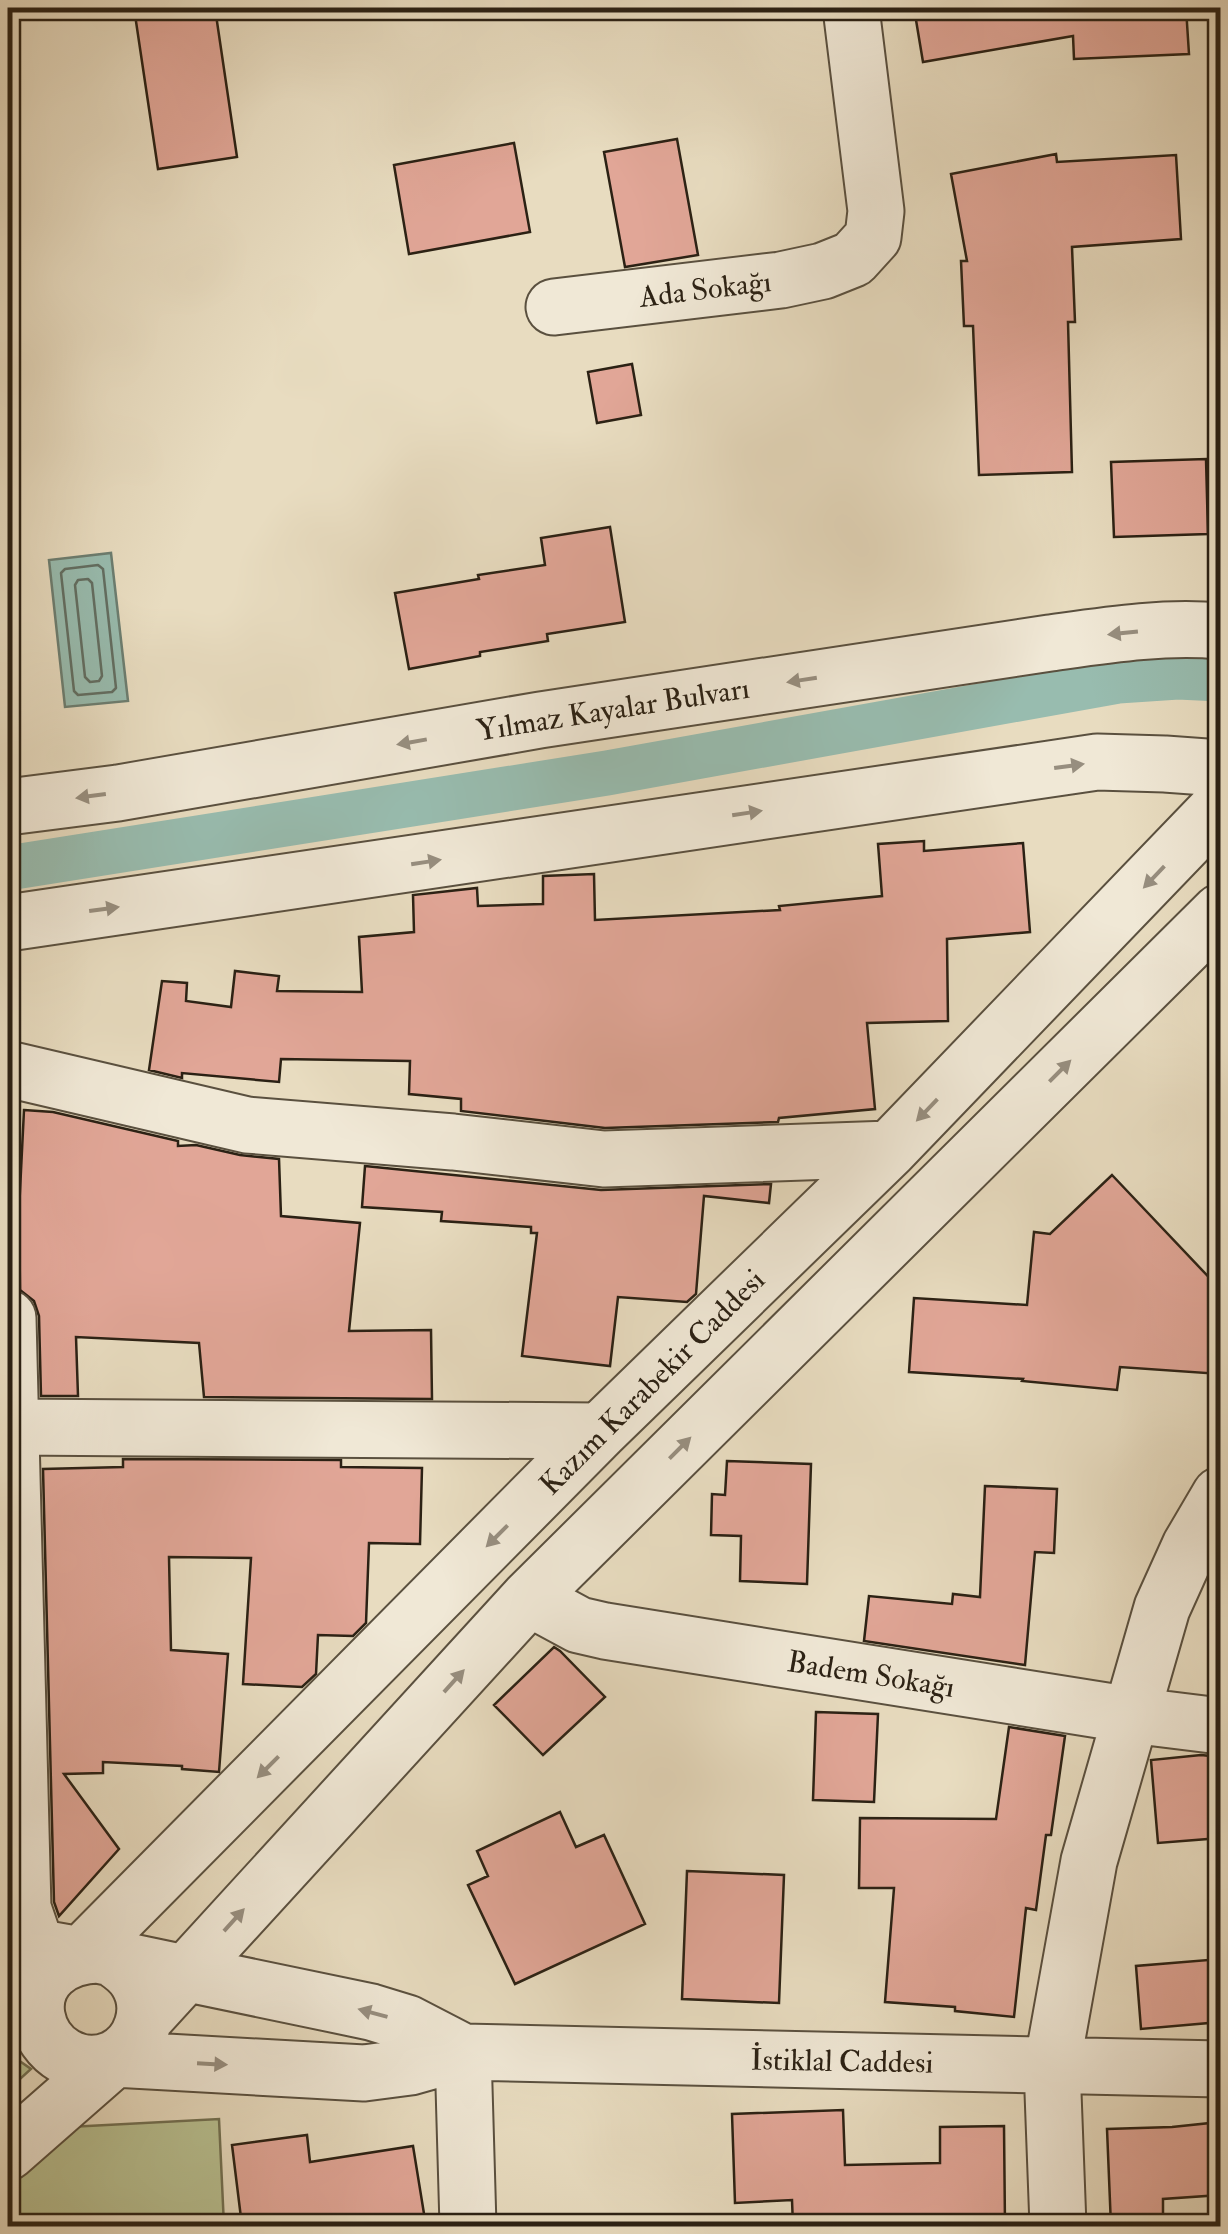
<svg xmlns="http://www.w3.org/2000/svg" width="1228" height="2234" viewBox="0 0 1228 2234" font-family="'IM FELL Double Pica',serif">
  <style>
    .green { fill: #b8c091; stroke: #727052; stroke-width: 2.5 }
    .water { fill: #98bcaf; stroke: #6c7e71; stroke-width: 2.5 }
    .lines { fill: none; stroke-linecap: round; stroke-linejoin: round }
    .shore { stroke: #626e62; stroke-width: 2.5 }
    .canal { stroke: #98bcaf; stroke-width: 45 }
    .building { fill: #e1a697; stroke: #2b2114; stroke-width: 2.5 }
    .minor-casing { stroke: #5a503f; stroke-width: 59 }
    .minor { stroke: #f0e8d6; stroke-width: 55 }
    .oneway { fill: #978e7f }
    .labels { text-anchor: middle; stroke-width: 9; stroke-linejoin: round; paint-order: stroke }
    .street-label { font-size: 30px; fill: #2b2114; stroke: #f0e8d6 }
  </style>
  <rect width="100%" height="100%" fill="#e8dcc0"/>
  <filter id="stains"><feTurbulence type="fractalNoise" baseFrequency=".002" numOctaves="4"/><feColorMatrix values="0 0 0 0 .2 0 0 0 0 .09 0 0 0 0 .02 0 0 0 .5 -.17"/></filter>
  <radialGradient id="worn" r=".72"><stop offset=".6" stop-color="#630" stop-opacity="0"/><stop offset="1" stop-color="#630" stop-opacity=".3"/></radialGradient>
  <!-- green -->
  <path class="green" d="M8 2053 31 2069 8 2090Z
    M219 2119 224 2226H8V2184L69 2127Z"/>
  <!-- water -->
  <path class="water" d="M111 553 128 701 65 707 49 560Z"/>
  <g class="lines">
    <!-- shore -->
    <path class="shore" d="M98 565 103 569 116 688 112 692 78 695 74 691 61 573 65 569Z
      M88 579 92 583 102 676 99 681 90 682 85 677 75 585 78 580Z"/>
    <!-- canal -->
    <path class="canal" d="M8 868 607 773 1118 681 1178 677 1220 679"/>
  </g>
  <!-- building -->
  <path class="building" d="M134 8H215L237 157 158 169Z
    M914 8H1186L1189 54 1074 59 1073 36 923 62Z
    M677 139 698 255 625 267 604 152Z
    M514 143 530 232 409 254 394 165Z
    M1056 154 1057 162 1176 155 1181 239 1072 247 1075 322H1068L1072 472 979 475 973 326H964L961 261H967L951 174Z
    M632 364 641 415 597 423 588 372Z
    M1206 459 1208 534 1114 537 1111 462Z
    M610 527 625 622 547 634 548 641 480 652V656L409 669 395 593 479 579 478 575 545 565 541 538Z
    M924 841V851L1023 843 1030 932 947 939 948 1021 867 1023 875 1109 779 1118 778 1122 605 1128 461 1111V1099L409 1094 410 1061 281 1059 279 1082 182 1073V1078L149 1070 162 981 187 983 186 1001 231 1007 235 971 279 976 277 991 362 992 359 937 414 932 413 895 477 888 478 906 543 904V876L594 874 595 920 780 910 779 906 882 896 878 844Z
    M24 1110 53 1112 178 1141V1146L196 1145 240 1155 279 1159 281 1216 360 1223 349 1331 431 1330 432 1399 204 1397 199 1343 76 1337 78 1396H41L39 1316 34 1301 20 1290 19 1211Z
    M365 1166 601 1190 771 1184 769 1203 704 1196 696 1294 687 1302 618 1297 610 1366 522 1356 537 1233H531V1227L441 1221 442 1212 362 1207Z
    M1112 1175 1220 1289V1374L1120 1367 1117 1390 1022 1381 1023 1379 909 1372 914 1298 1027 1305 1034 1232 1050 1234Z
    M123 1459 341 1460V1467L422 1468 420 1544 369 1543 366 1623 353 1636 318 1635 316 1674 302 1687 243 1684 251 1558 169 1557 171 1650 228 1654 219 1772 182 1769V1766L103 1762V1773L64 1774 119 1849 59 1916 54 1902 43 1469 123 1467Z
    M727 1461 811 1464 807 1584 740 1581 741 1536 711 1535 712 1494 725 1495Z
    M985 1486 1057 1489 1054 1553 1035 1552 1025 1665 864 1641 869 1596 952 1604 953 1594 980 1597Z
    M554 1647 560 1651 605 1697 543 1755 494 1705Z
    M816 1712 878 1714 874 1802 813 1800Z
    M1009 1727 1065 1736 1051 1835H1046L1036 1910 1026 1908 1014 2017 955 2011V2007L885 2002 894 1888H859L860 1818 996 1819Z
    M1201 1755 1220 1757V1838L1158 1843 1151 1760Z
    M560 1812 576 1847 604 1835 645 1924 515 1984 468 1885 488 1876 477 1851Z
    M687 1871 784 1875 779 2003 682 1999Z
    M1220 1959V2022L1141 2029 1136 1966Z
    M843 2110 845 2165 940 2163V2127L1004 2126 1005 2226H793L792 2200 735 2203 732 2114Z
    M1220 2122V2195L1163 2199V2226H1111L1107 2129 1172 2127Z
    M307 2135 310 2162 413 2146 426 2226H242L232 2145Z"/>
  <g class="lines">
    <!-- minor casing -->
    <g class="minor-casing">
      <path id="minor" d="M554 307 781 280 823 271 853 259 873 237 876 211 851 8
        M8 807 118 793 540 720 1050 643C1107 635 1163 626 1220 631
        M8 923 1097 762 1165 764 1220 768
        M8 1069 247 1125 453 1142 604 1159 890 1149
        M8 1318 23 1908 36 1946
        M12 1427 600 1431
        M529 1598 579 1625 605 1631 1131 1715 1220 1726
        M8 1942 81 1955 600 1431 890 1149 1220 806
        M115 1960C124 1966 131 1971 137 1981 154 2008 142 2046 113 2059 79 2073 43 2051 37 2016 31 1977 63 1956 98 1955L371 2012 407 2023 463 2052
        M145 2018 529 1598 1220 912
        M463 2052 468 2226
        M8 2152 114 2059 364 2073 410 2067 463 2052 1220 2069
        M1058 2226 1052 2066 1089 1861 1162 1608 1190 1546 1220 1495"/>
    </g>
    <!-- minor -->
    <use href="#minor" class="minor"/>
  </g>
  <!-- one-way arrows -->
  <defs><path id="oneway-solid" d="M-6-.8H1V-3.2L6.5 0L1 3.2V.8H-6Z" transform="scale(2.5)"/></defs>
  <g class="oneway">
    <use href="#oneway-solid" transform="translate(1123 633) rotate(174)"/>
    <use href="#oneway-solid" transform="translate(802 680) rotate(171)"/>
    <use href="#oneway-solid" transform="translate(412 742) rotate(170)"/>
    <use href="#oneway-solid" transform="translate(1069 766) rotate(-8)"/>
    <use href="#oneway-solid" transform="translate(91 796) rotate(172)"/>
    <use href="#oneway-solid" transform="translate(747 813) rotate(-9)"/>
    <use href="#oneway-solid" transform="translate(426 862) rotate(-9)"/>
    <use href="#oneway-solid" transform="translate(1154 877) rotate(134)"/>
    <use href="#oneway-solid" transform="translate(104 909) rotate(-8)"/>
    <use href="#oneway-solid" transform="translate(1060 1071) rotate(-45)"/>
    <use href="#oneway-solid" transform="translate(927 1110) rotate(134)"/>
    <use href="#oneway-solid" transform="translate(680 1448) rotate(-45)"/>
    <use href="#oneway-solid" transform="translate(497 1536) rotate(135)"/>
    <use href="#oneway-solid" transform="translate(454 1681) rotate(-48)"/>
    <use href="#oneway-solid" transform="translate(268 1767) rotate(135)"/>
    <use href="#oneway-solid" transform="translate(234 1920) rotate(-48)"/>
    <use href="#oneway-solid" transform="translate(373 2013) rotate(-165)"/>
    <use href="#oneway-solid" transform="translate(212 2064) rotate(3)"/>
  </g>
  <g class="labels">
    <!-- street labels -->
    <g class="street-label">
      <text transform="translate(705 289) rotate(-7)" y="10">Ada Sokağı</text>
      <text transform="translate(613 709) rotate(-9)" y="10">Yılmaz Kayalar Bulvarı</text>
      <text transform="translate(652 1382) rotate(-45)" y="10">Kazım Karabekir Caddesi</text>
      <text transform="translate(871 1674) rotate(9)" y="10">Badem Sokağı</text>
      <text transform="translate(842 2061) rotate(1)" y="10">İstiklal Caddesi</text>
    </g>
  </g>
  <!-- margin -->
  <rect width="1228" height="2234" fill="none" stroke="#e8dcc0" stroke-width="40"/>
  <rect x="10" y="10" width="1208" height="2214" fill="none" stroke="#2b2114" stroke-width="5"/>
  <rect x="20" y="20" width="1188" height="2194" fill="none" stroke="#2b2114" stroke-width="2.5"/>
  <rect width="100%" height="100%" filter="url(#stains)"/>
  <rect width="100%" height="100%" fill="url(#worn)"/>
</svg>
